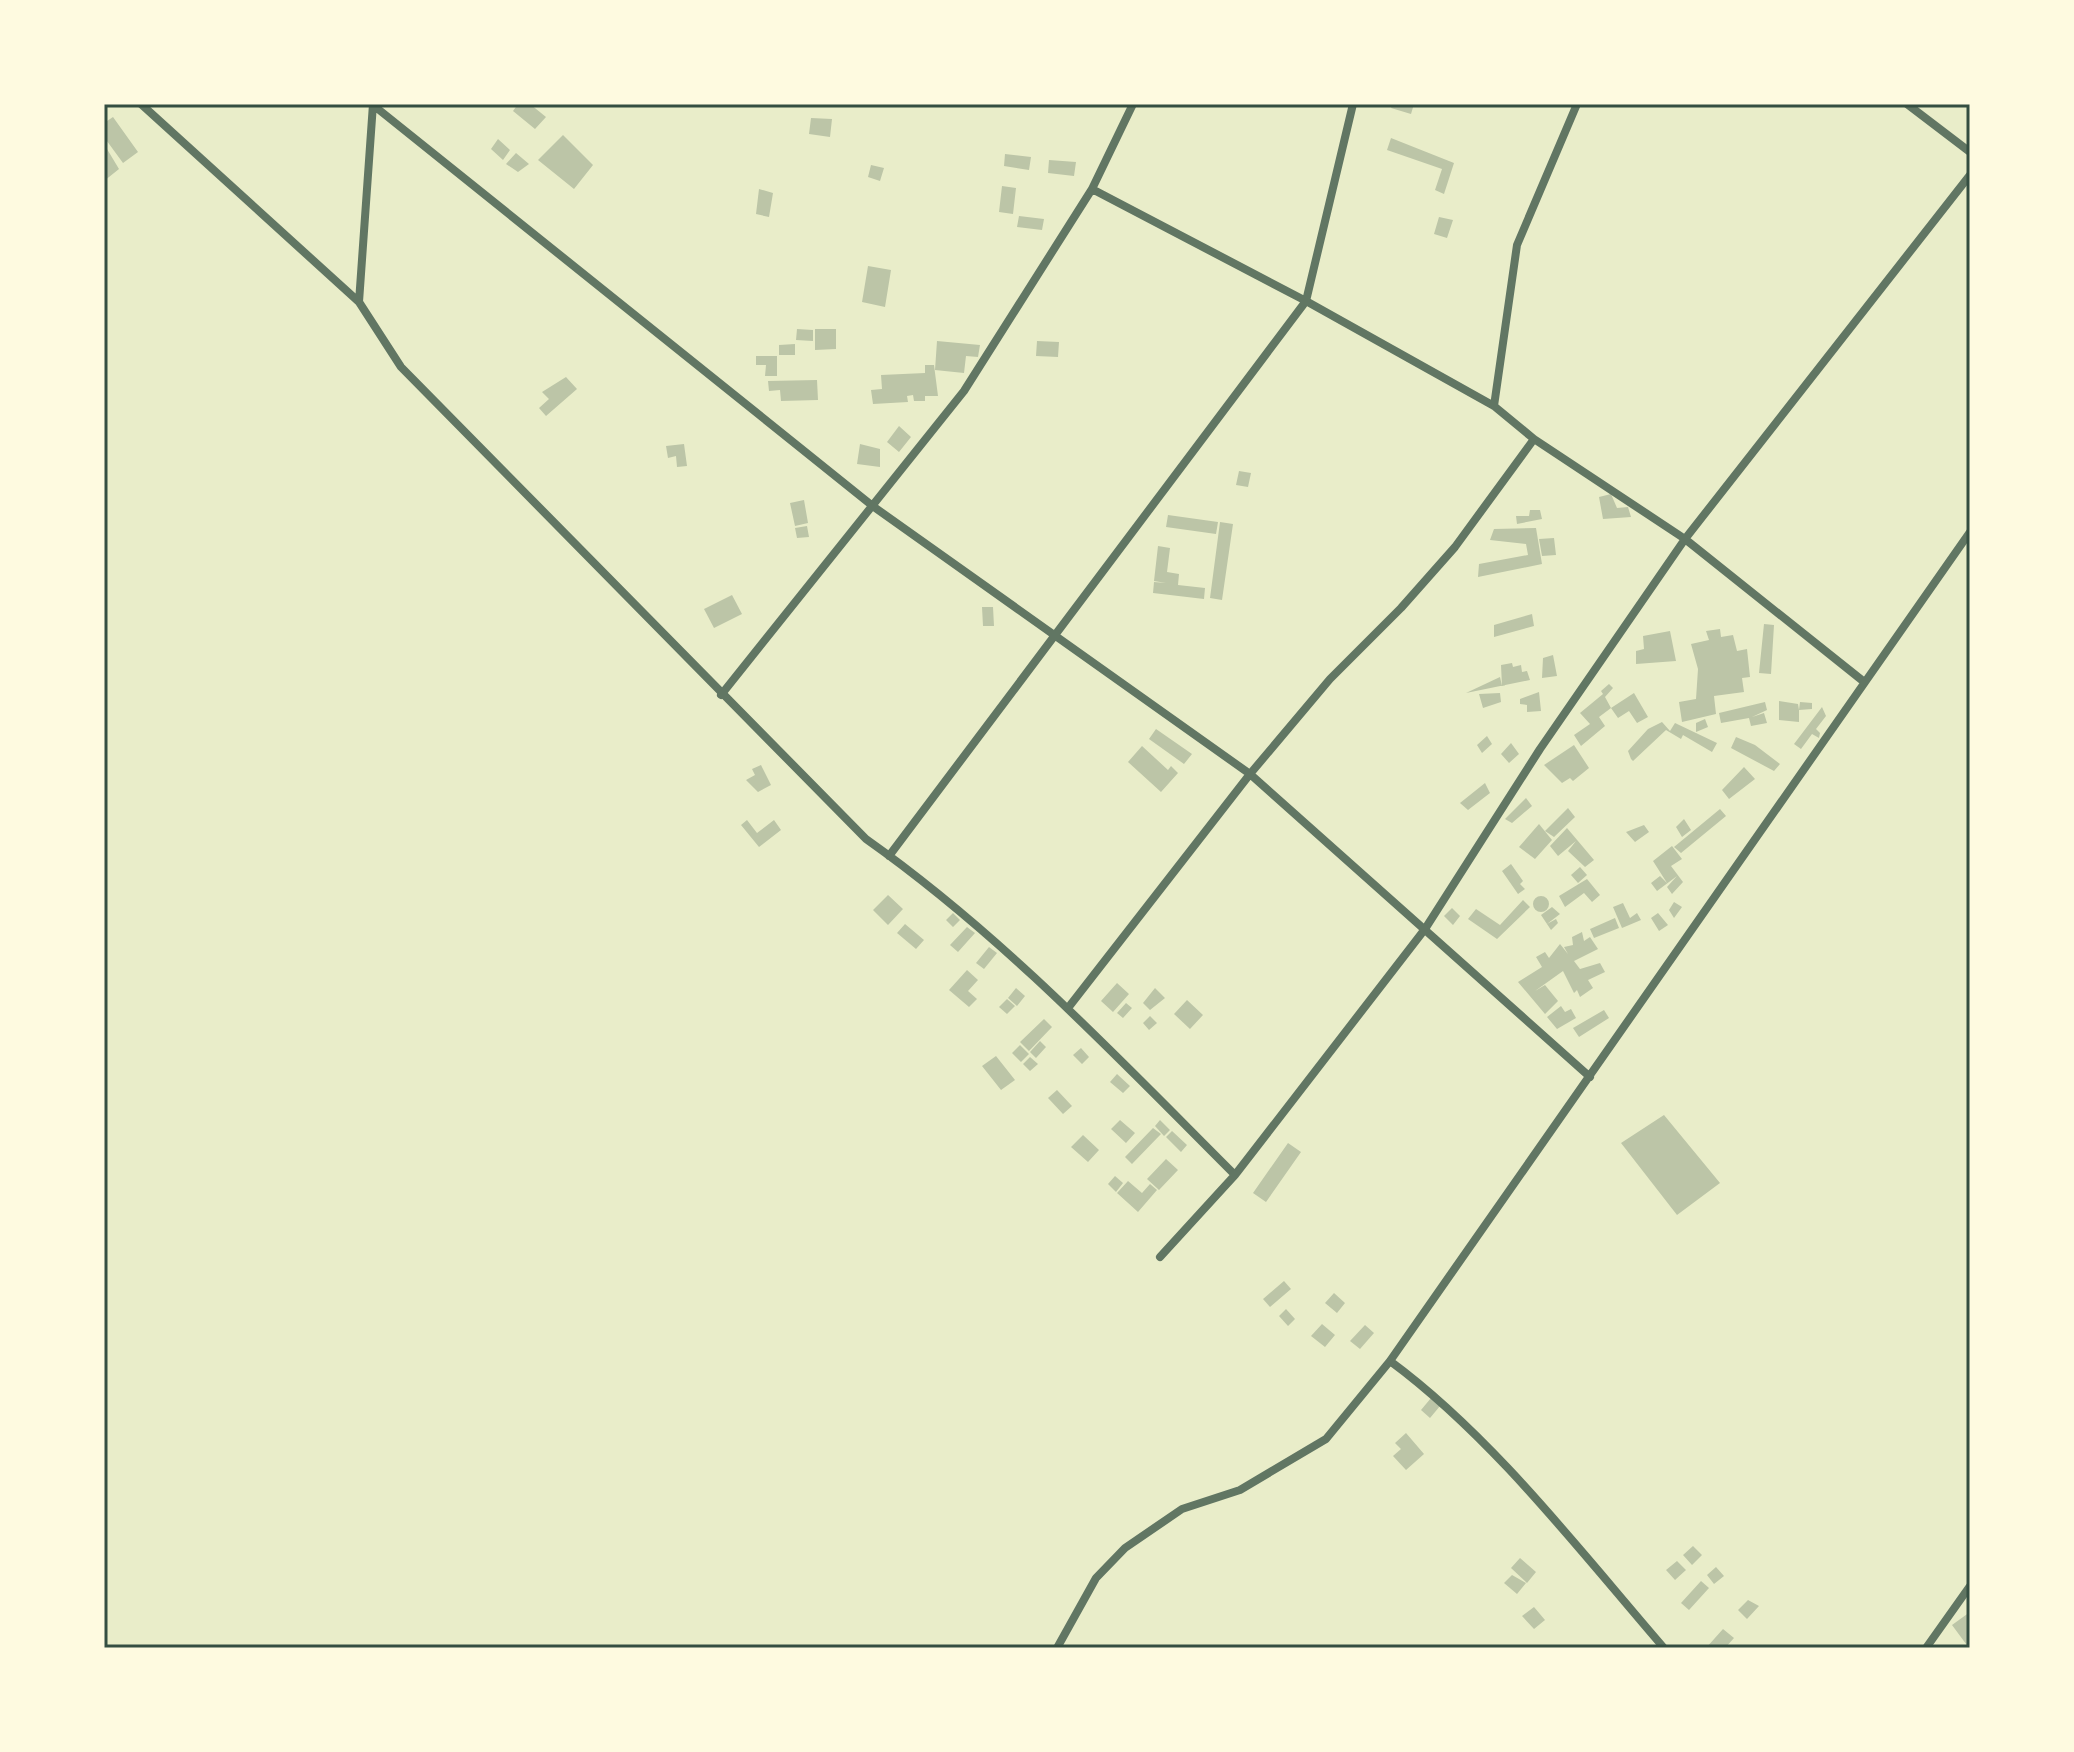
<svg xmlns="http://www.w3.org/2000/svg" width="2074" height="1752" viewBox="0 0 2074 1752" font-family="'Golos Text',sans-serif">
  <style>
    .building { fill: #bcc5a7 }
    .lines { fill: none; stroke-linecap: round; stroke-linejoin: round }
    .minor { stroke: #617663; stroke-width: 8 }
    .neatline { fill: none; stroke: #344e41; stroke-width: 3 }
  </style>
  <rect width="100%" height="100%" fill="#e9edc9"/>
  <!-- building -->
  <path class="building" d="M518 104H530L546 117 535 129 513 111Z
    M1393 104H1414L1411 114 1391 108Z
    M113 117 138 152 123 163 104 137V123Z
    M811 118 832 119 830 137 809 134Z
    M563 135 593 165 574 189 538 160Z
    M1391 138 1454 163 1444 194 1435 190 1442 169 1387 150Z
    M498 139 510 150 503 160 491 149Z
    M104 144 119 169 104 181Z
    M516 153 529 164 518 172 506 164Z
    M1005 154 1031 157 1029 170 1004 166Z
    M1049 160 1076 162 1074 176 1048 173Z
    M871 165 884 168 880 181 868 177Z
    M1002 186 1016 188 1013 214 999 212Z
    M759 189 773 193 769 217 756 214Z
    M1019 216 1044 219 1042 230 1017 227Z
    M1439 217 1453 220 1447 238 1434 234Z
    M868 266 891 270 885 307 862 302Z
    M797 329 813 330V341L796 340Z
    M815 329H836V349L815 350Z
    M937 341 980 345 978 357 966 356 964 373 935 370Z
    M1037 341 1059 342 1058 357 1036 356Z
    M795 344V355H779V345Z
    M756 356H777V376H765L766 365H756Z
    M925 365H934L938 396H925V401H914L913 395 907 396 908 402 873 404 871 390 882 389 881 375 925 373Z
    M566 377 577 389 546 416 539 408 549 399 542 392Z
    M817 380 818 400 781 401 780 390 769 391 768 381Z
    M899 426 911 437 899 452 887 442Z
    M684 444 687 466 677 467 676 456 668 458 666 446Z
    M860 444 880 449V467L857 464Z
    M1239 471 1251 473 1248 487 1236 485Z
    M1611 494 1617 508 1628 507 1631 517 1603 519 1599 497Z
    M804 500 808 523 795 526 790 503Z
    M1530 510H1540L1542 519 1517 524 1516 516H1529Z
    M1168 515 1218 522 1216 534 1166 527Z
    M1220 522 1233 524 1222 600 1210 598Z
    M807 526 809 537 797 538 795 528Z
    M1536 528 1542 564 1478 577 1479 564 1528 555 1526 544 1490 540 1494 529Z
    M1554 538 1556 555 1542 556 1539 539Z
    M1158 546 1170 548 1167 572 1179 574 1178 585 1205 588 1204 599 1153 593 1154 582 1166 583 1154 581Z
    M732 595 742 614 714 628 704 609Z
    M982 607H993L994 626H983Z
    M1532 614 1534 626 1494 637V625Z
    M1764 624 1774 625 1771 674 1759 673Z
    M1720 629 1721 637 1733 635 1737 651 1747 649 1750 677 1742 678 1744 692 1714 696 1716 714 1682 722 1679 702 1696 699 1698 669 1691 644 1709 640 1706 631Z
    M1670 631 1676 661 1636 664V651L1644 649 1643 636Z
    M1553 655 1557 676 1542 678 1543 658Z
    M1512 663 1513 667 1521 665 1522 672 1527 671 1530 680 1466 693 1500 677 1502 686 1501 665Z
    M1609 684 1613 688 1605 697 1611 708 1634 693 1648 717 1637 723 1629 711 1618 718 1611 708 1599 717 1605 726 1581 746 1574 735 1590 724 1580 713 1603 694 1601 691Z
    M1539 692 1541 711 1527 712V705L1520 704V699Z
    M1500 693 1501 702 1483 708 1479 694Z
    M1779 701 1798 704 1799 710 1800 702 1812 703V709L1799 710V722L1779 720Z
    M1765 702 1767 710 1752 717 1764 713 1767 723 1751 726 1749 718 1721 723 1719 713Z
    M1822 707 1826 716 1816 729 1820 733 1819 738 1812 734 1801 749 1794 744Z
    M1705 719 1708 727 1696 732V723Z
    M1662 722 1670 731 1675 723 1717 743 1712 752 1683 735 1681 739 1666 730 1633 761 1631 759 1628 751 1648 729Z
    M1156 729 1192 754 1184 764 1149 739Z
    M1487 736 1492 744 1482 753 1477 745Z
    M1736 737 1755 745 1780 764 1774 771 1731 748Z
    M1511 743 1519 754 1509 763 1501 754Z
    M1574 745 1589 768 1573 781 1570 778 1562 783 1544 765Z
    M1142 746 1168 770 1171 766 1178 773 1161 792 1128 762Z
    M761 765 771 785 758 792 746 780 755 775 752 769Z
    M1744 767 1755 779 1729 799 1722 790Z
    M1485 783 1490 793 1468 810 1460 803Z
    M1526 798 1532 806 1512 823 1505 819Z
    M1568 808 1575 817 1554 837 1545 831Z
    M1720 809 1726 816 1681 853 1674 847Z
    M1684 819 1691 830 1682 837 1676 827Z
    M747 820 757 833 774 820 781 830 759 847 741 825Z
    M1539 824 1552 840 1535 859 1519 847Z
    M1644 825 1649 832 1635 842 1626 832Z
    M1567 828 1594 860 1585 867 1568 851 1576 841 1558 856 1550 846Z
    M1672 846 1682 859 1671 866 1683 882 1672 894 1667 887 1677 876 1657 891 1651 883 1660 876 1667 883 1653 861Z
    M1511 864 1523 881 1520 884 1525 889 1518 894 1502 871Z
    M1580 867 1587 875 1578 883 1571 875Z
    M1587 879 1600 895 1592 902 1584 893 1565 907 1559 896Z
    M888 895 903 909 888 925 873 910Z
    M1533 904a8 8 0 1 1 16 0a8 8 0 1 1-16 0Z
    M1523 900 1530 907 1497 939 1468 919 1476 909 1500 925Z
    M1674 902 1682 907 1674 918 1669 910Z
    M1623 903 1630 918 1637 913 1641 920 1622 928 1613 907Z
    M1552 907 1560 914 1547 924 1556 919 1558 923 1551 930 1541 915Z
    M1452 908 1460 916 1453 925 1444 916Z
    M953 913 960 920 953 927 946 920Z
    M1658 913 1668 925 1659 931 1651 918Z
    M1615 918 1619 928 1594 938 1590 929Z
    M905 924 924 940 916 949 897 933Z
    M967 927 975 933 958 952 950 945Z
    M1582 932 1584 941 1590 937 1598 949 1574 961 1580 969 1600 963 1605 972 1588 980 1593 988 1580 997 1577 990 1574 993 1563 971 1535 991 1545 985 1558 1001 1545 1014 1518 982 1542 967 1536 957 1545 952 1549 958 1560 944 1568 954 1564 947 1573 945 1572 937Z
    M989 947 997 953 984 969 976 963Z
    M967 970 978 980 968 991 977 999 969 1007 949 990Z
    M1117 983 1129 994 1113 1012 1101 1001Z
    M1016 988 1025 996 1017 1006 1008 998Z
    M1155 988 1165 998 1150 1010 1143 1003Z
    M1007 999 1015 1006 1007 1014 999 1007Z
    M1187 1000 1203 1015 1190 1029 1174 1014Z
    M1126 1003 1132 1008 1123 1018 1117 1013Z
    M1561 1006 1565 1012 1571 1009 1576 1018 1557 1029 1547 1017Z
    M1604 1010 1609 1018 1579 1037 1573 1028Z
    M1150 1016 1157 1023 1149 1030 1143 1023Z
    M1044 1019 1052 1027 1029 1051 1020 1042Z
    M1040 1041 1046 1047 1036 1058 1030 1052Z
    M1020 1045 1029 1054 1021 1062 1012 1053Z
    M1081 1048 1089 1057 1082 1064 1073 1055Z
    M996 1056 1015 1080 1001 1090 982 1066Z
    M1030 1057 1038 1064 1030 1071 1023 1064Z
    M1117 1074 1130 1086 1123 1093 1110 1082Z
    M1057 1090 1072 1106 1063 1114 1048 1098Z
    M1664 1115 1720 1183 1677 1215 1621 1143Z
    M1120 1120 1135 1133 1126 1143 1111 1129Z
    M1160 1120 1170 1130 1164 1136 1155 1126Z
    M1153 1128 1161 1134 1132 1164 1125 1157Z
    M1172 1131 1187 1145 1181 1152 1166 1137Z
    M1083 1135 1099 1150 1088 1162 1071 1147Z
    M1288 1143 1301 1152 1266 1202 1253 1193Z
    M1166 1159 1178 1170 1159 1190 1147 1179Z
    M1115 1176 1123 1183 1116 1192 1108 1184Z
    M1128 1181 1142 1193 1150 1184 1157 1190 1138 1212 1117 1193Z
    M1284 1281 1291 1289 1270 1307 1263 1299Z
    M1334 1293 1345 1303 1337 1313 1325 1303Z
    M1286 1309 1295 1319 1288 1326 1279 1316Z
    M1322 1324 1335 1335 1325 1347 1311 1336Z
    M1365 1325 1374 1333 1360 1349 1350 1341Z
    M1431 1398 1440 1406 1430 1418 1421 1410Z
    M1406 1433 1424 1454 1406 1470 1393 1456 1401 1449 1395 1443Z
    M1693 1546 1702 1555 1692 1565 1683 1555Z
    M1520 1558 1536 1572 1527 1583 1511 1568Z
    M1677 1561 1686 1570 1675 1580 1666 1570Z
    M1716 1567 1724 1576 1714 1584 1707 1575Z
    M1512 1575 1526 1583 1517 1594 1504 1583Z
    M1701 1581 1709 1588 1689 1610 1681 1603Z
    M1748 1600 1759 1606 1747 1619 1738 1610Z
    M1534 1607 1545 1620 1534 1629 1522 1616Z
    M1970 1612V1648H1969L1952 1625Z
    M1723 1629 1734 1638 1725 1648H1706Z"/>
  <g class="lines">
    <!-- minor -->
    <path class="minor" d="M141 104 359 302
      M373 104 359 302 401 367 866 839C1002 935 1117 1057 1235 1175
      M1133 104 1092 189 1306 301 1494 406 1534 439 1685 539 1863 681
      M1907 104 1970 152
      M373 105 874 507 1250 774 1590 1077
      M1494 406 1517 245 1577 104
      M721 695 964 391 1092 189
      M889 856 1306 301 1353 104
      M1068 1008 1250 774 1330 679 1401 608 1455 547 1534 439
      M1160 1257 1235 1175 1425 929 1540 749 1685 539 1970 175
      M1390 1361C1492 1436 1581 1552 1664 1648
      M1057 1648 1096 1578 1125 1548 1182 1509 1240 1490 1326 1439 1390 1361 1970 532
      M1926 1648 1970 1586"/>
  </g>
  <!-- border -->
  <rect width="2074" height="1752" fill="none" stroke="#fefae0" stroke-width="212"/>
  <rect x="106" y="106" width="1862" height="1540" class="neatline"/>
</svg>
